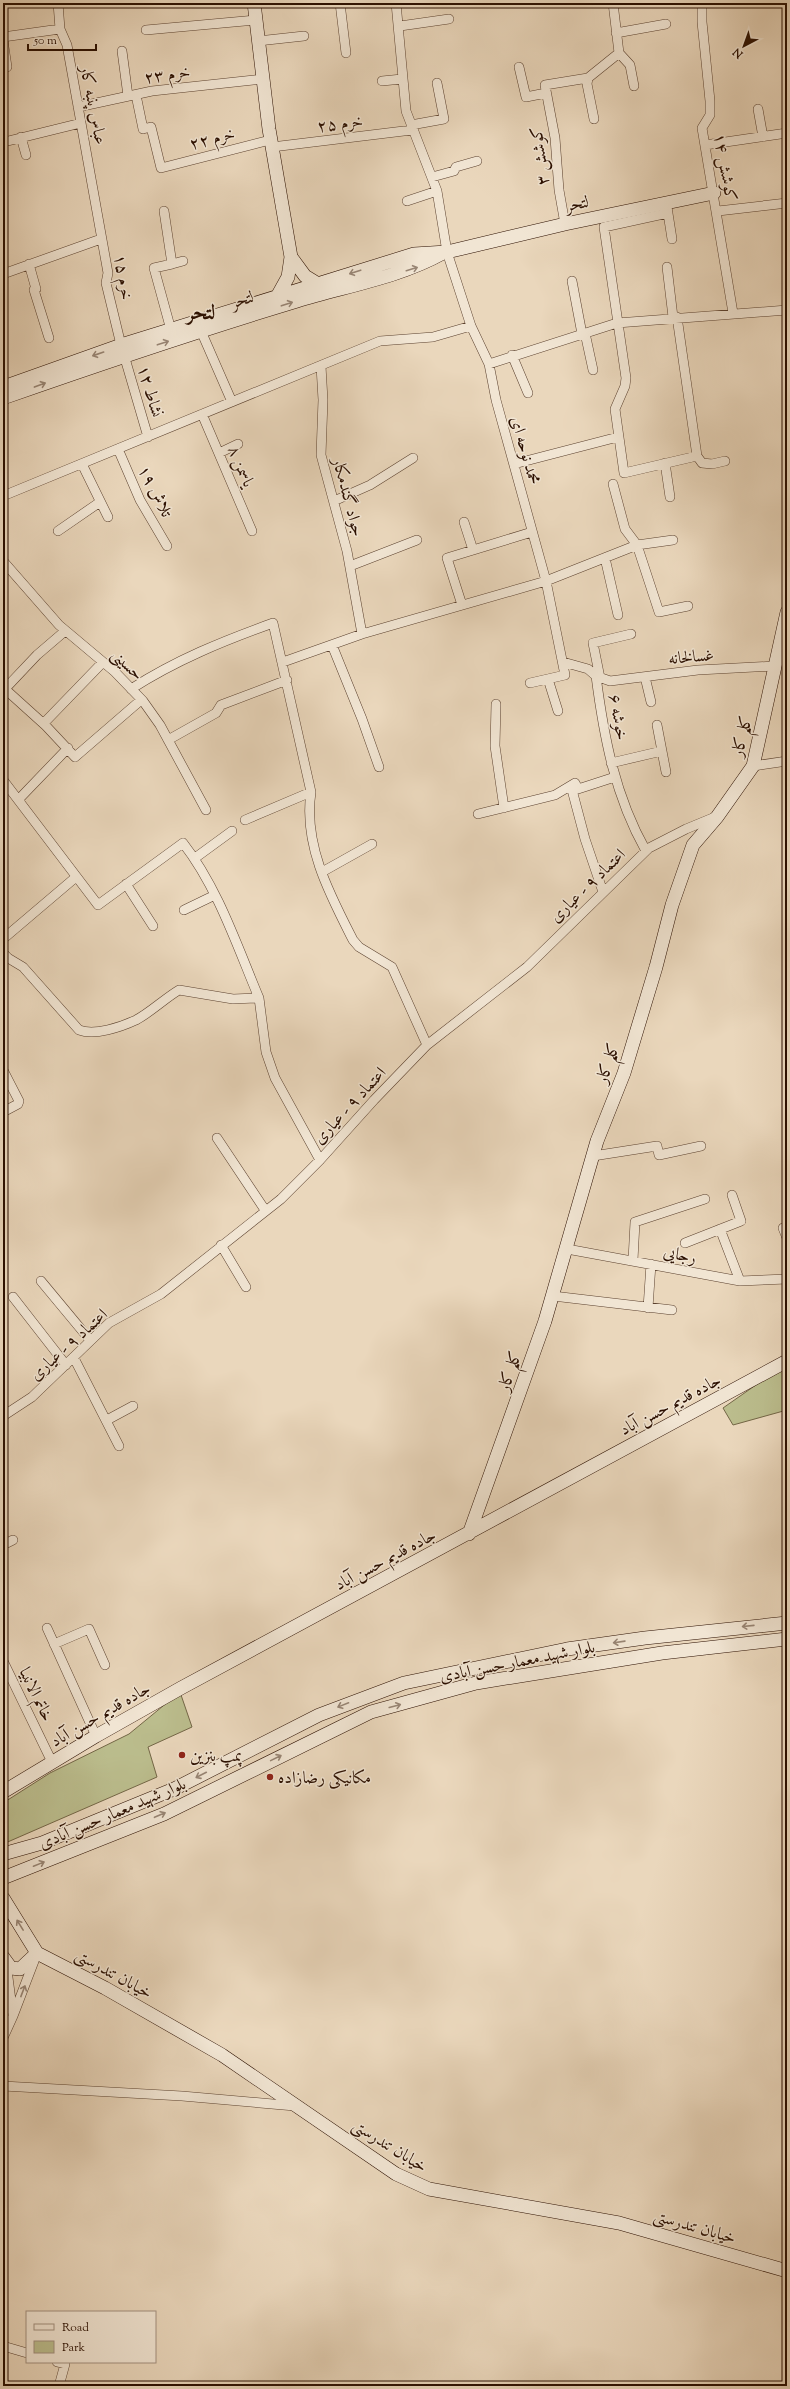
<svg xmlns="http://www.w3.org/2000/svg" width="790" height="2389" viewBox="0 0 790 2389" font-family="'Sorts Mill Goudy',Amiri,serif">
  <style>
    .green { fill: #bbbd8d; stroke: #736646 }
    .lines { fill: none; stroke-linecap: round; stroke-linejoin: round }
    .street-casing { stroke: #5b412f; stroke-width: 10 }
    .secondary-casing { stroke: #2b0f00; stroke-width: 14 }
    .street { stroke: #f1e5d3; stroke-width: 9 }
    .secondary { stroke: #f1e5d3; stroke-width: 13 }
    .oneway { stroke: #988574 }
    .poi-dot { fill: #8f2418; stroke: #f1e5d3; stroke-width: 1.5 }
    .labels { text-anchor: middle; stroke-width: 3; stroke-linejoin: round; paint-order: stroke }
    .street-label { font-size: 17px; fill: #2b0f00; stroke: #f1e5d3 }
    .poi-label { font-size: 17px; fill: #2b0f00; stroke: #f1e5d3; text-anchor: start }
    .district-label { font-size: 21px; font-weight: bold; fill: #2b0f00; stroke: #f1e5d3 }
  </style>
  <rect width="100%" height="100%" fill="#ead7bc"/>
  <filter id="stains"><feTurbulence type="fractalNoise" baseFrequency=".005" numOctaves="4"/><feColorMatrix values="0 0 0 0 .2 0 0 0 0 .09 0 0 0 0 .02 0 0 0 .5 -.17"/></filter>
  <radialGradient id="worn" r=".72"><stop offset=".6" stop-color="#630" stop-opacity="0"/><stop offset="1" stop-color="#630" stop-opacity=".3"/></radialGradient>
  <!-- green -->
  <path class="green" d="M787 1367V1410L733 1425 723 1408 773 1373Z
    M180 1692 192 1727 148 1747 157 1777 3 1844V1803L50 1773 129 1734Z"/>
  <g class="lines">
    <!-- street casing -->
    <g class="street-casing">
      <path id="street" d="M58 3 60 29 67 45 108 273 106 283 121 345
        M340 3 346 53
        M396 3 406 111 437 191 447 252 471 326 489 364 496 400 546 581 565 675 530 683
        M702 3V22L710 101V115L702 128 733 313
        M400 26 449 19
        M146 30 256 20
        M616 33 666 24
        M3 37 60 29
        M3 40 7 67H3
        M258 41 304 36
        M122 51 128 96
        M619 53 630 65 634 86
        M519 67 526 97 546 93
        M588 78 587 84 594 119
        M382 81 402 79
        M136 95 143 129 151 127 161 168 270 140
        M78 107 152 91 263 79
        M758 109 763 137
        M411 125 444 119 437 83
        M21 137 26 155
        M4 142 81 123
        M705 145 787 133
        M272 147 412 130
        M432 177 454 171 456 167 477 161
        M407 201 437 191
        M667 207 672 239
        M164 211 172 264 154 268 171 330
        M718 211 787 203
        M668 213 604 227 626 378 625 386 615 409 624 473 697 456 677 317
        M565 224 559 190 555 138 545 85 588 78 619 53 613 3
        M29 264 36 289 34 290 49 338
        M172 264 183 261
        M667 267 673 317
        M3 274 101 239
        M572 281 582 334
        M201 331 232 402
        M585 333 593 370
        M124 355 148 437
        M512 355 528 393
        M489 364 617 323 787 310
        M321 366 323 400 321 455 347 551 362 634
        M202 414 252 531
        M118 449 140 500 167 546
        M219 453 238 444
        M697 456 702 463 712 464 725 461
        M665 463 670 497
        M82 464 108 517
        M514 464 618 437
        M613 484 625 529 637 545 659 612 688 606
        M3 496 380 341 433 337 471 326
        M334 501 370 485 413 458
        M464 522 473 550
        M58 531 100 502
        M605 558 618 615
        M3 561 59 625 115 672 143 701 160 725 206 810
        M350 566 417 540
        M462 605 447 558 532 532
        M332 645 362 719 379 767
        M283 662 362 634 546 581 637 545 673 540
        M563 662 588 669 596 676 610 681 698 670 775 666
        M596 676C604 738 615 796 646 851
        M645 677 651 702
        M600 678 593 643 631 634
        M548 679 558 711
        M5 689 46 726 75 757 141 700
        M131 689C176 660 223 641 273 623L311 792C303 845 330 895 353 940L359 947 392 967 427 1045
        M3 691 37 655 65 631
        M496 704 495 746 504 808
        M44 723 103 662
        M657 725 666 772
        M168 740 216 713 221 705 287 680
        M611 763 662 751
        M753 766 787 761
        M3 780 98 905 183 843C218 888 237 946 259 998
        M571 786 585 839 603 892
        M19 799 68 748
        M478 814 555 795 575 783 578 789 615 777
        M245 820 311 792
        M195 858 232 831
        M322 872 372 844
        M126 884 153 926
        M184 910 215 895
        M3 939 76 877
        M3 953 8 958 23 967 79 1030C95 1036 121 1027 136 1020 151 1012 164 999 179 990L233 999 259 998 266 1052 275 1078 320 1160
        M3 1070 19 1101 18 1104 3 1112
        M217 1138 265 1210
        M593 1156 657 1146 659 1155 701 1146
        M783 1228 787 1238
        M720 1229 740 1281
        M685 1243 741 1221 732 1195
        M221 1245 246 1287
        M567 1249 740 1281 787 1279
        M633 1260 635 1222 705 1199
        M41 1281 90 1340
        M553 1296 672 1310
        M13 1297 66 1365
        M648 1308 651 1264
        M74 1358 119 1446
        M3 1416 32 1397 109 1323 161 1294 281 1199 320 1160 374 1100 427 1045 527 967 649 848 686 829 715 817
        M107 1420 133 1406
        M3 1545 13 1540
        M47 1628 96 1736
        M54 1644 89 1629 105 1665
        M3 1661 52 1762
        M6 1962 13 2016 36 1956
        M3 2038 13 2016
        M3 2086 182 2096 295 2106
        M3 2346 27 2353
        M57 2362 65 2364 59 2386"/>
    </g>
    <!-- secondary casing -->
    <g class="secondary-casing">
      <path id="secondary" d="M254 3 269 129 291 257 305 276 318 284
        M278 295 288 277 291 257
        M3 387 121 345 414 254 447 252 565 224 714 193
        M3 398C100 364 198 331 297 301 346 286 398 278 443 253
        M469 1534 545 1321 597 1141 624 1073 656 967 672 905 693 845 717 817 753 766 787 612
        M3 1792 96 1736 181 1688 787 1361
        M3 1854 42 1843 174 1789 319 1715 404 1683 567 1649 645 1638 787 1623
        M3 1878 164 1814 371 1712 476 1683 662 1653 787 1639
        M3 1898 37 1953
        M37 1953 105 1988 222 2055 396 2174 429 2189 619 2223 787 2271
        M3 1957 11 1968 20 1969 37 1953"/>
    </g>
    <!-- street -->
    <use href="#street" class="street"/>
    <!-- secondary -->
    <use href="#secondary" class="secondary"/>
  </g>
  <!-- one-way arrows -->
  <defs><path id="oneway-shaft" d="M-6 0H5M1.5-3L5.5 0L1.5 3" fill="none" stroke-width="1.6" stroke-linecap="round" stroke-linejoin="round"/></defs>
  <g class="oneway">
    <use href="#oneway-shaft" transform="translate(412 269) rotate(-17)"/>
    <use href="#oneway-shaft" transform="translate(355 272) rotate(162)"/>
    <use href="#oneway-shaft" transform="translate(287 304) rotate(-18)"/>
    <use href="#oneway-shaft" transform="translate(163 343) rotate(-18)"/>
    <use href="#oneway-shaft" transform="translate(98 354) rotate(161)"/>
    <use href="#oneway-shaft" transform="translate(40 385) rotate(-20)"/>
    <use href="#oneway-shaft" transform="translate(748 1626) rotate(174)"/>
    <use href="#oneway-shaft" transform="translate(619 1642) rotate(172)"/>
    <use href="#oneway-shaft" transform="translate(343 1705) rotate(158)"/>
    <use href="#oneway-shaft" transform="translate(395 1706) rotate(-15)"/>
    <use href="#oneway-shaft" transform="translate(276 1758) rotate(-26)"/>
    <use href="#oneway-shaft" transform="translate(201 1775) rotate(153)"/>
    <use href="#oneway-shaft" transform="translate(160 1815) rotate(-23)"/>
    <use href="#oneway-shaft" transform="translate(39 1864) rotate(-22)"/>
    <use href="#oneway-shaft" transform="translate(20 1925) rotate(-122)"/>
    <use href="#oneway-shaft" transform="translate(23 1991) rotate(-69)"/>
  </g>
  <!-- markers -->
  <g class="poi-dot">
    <circle cx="182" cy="1755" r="4"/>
    <circle cx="270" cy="1777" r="4"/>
  </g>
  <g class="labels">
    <!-- street labels -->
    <g class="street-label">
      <text transform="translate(167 74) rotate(-8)" y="6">خرم ۲۳</text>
      <text transform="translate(94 105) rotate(79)" y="6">عباس پنبه کار</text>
      <text transform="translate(340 123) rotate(-7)" y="6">خرم ۲۵</text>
      <text transform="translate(212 138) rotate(-14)" y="6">خرم ۲۲</text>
      <text transform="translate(539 156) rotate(-97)" y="6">کوشش ۳</text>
      <text transform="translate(726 167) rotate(80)" y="6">کوشش ۱۴</text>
      <text transform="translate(577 203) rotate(-12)" y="6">لتحر</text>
      <text transform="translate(124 277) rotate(81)" y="6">خرم ۱۵</text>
      <text transform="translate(242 299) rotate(-18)" y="6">لتحر</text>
      <text transform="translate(151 391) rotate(74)" y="6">نشاط ۱۲</text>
      <text transform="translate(526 450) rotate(74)" y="6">محمد نوحه ای</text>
      <text transform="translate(242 466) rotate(67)" y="6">یاسمن ۸</text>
      <text transform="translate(156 491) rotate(63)" y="6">تلاش ۱۹</text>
      <text transform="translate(349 497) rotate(75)" y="6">جواد گندمکار</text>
      <text transform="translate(691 656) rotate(-5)" y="6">غسالخانه</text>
      <text transform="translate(128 664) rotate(44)" y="6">حسینی</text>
      <text transform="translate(619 717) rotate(80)" y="6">خوشه ۶</text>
      <text transform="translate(741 736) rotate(-76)" y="6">کلم کار</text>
      <text transform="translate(587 885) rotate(-44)" y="6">اعتماد ۹ - عیاری</text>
      <text transform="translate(607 1063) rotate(-71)" y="6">کلم کار</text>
      <text transform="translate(349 1105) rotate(-47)" y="6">اعتماد ۹ - عیاری</text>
      <text transform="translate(680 1254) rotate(12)" y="6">رجایی</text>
      <text transform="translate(68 1344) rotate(-42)" y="6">اعتماد ۹ - عیاری</text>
      <text transform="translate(509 1371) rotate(-71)" y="6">کلم کار</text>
      <text transform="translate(670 1404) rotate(-28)" y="6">جاده قدیم حسن آباد</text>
      <text transform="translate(385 1559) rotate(-28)" y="6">جاده قدیم حسن آباد</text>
      <text transform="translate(517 1661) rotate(-11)" y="6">بلوار شهید معمار حسن آبادی</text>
      <text transform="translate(37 1694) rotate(64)" y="6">خاتم الانبیا</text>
      <text transform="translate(100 1714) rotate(-30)" y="6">جاده قدیم حسن آباد</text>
      <text transform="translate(112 1813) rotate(-23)" y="6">بلوار شهید معمار حسن آبادی</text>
      <text transform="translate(114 1973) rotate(29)" y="6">خیابان تندرستی</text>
      <text transform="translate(390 2145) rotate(32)" y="6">خیابان تندرستی</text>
      <text transform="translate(695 2226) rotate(16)" y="6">خیابان تندرستی</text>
    </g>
    <!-- poi labels -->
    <g class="poi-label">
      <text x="190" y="1761">پمپ بنزین</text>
      <text x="278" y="1783">مکانیکی رضازاده</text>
    </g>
    <!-- district labels -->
    <g class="district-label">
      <text x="201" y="319">لتحر</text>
    </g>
  </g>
  <!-- margin -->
  <rect width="790" height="2389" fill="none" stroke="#ead7bc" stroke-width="16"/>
  <rect x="4" y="4" width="782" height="2381" fill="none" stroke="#2b0f00" stroke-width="2"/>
  <rect x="8" y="8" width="774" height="2373" fill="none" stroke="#2b0f00"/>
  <!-- legend -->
  <rect x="26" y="2311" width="130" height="52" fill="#f1e5d3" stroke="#a28f7f"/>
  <rect x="34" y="2324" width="20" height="6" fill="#f1e5d3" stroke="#a28f7f"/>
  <text x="62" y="2331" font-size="12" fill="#2b0f00">Road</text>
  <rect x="34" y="2341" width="20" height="12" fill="#bbbd8d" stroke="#a28f7f"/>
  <text x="62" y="2351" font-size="12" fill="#2b0f00">Park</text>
  <!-- north arrow -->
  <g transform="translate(744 46) rotate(221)" stroke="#f1e5d3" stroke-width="3" paint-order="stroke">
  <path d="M0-3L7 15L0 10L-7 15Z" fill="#2b0f00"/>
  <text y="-6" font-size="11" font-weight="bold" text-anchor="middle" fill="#2b0f00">N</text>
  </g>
  <!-- scale -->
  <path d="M28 44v6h68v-6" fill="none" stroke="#2b0f00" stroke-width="2"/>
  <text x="34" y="44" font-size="12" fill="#2b0f00" stroke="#f1e5d3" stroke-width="3" paint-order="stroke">50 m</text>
  <rect width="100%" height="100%" filter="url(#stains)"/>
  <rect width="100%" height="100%" fill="url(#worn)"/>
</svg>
